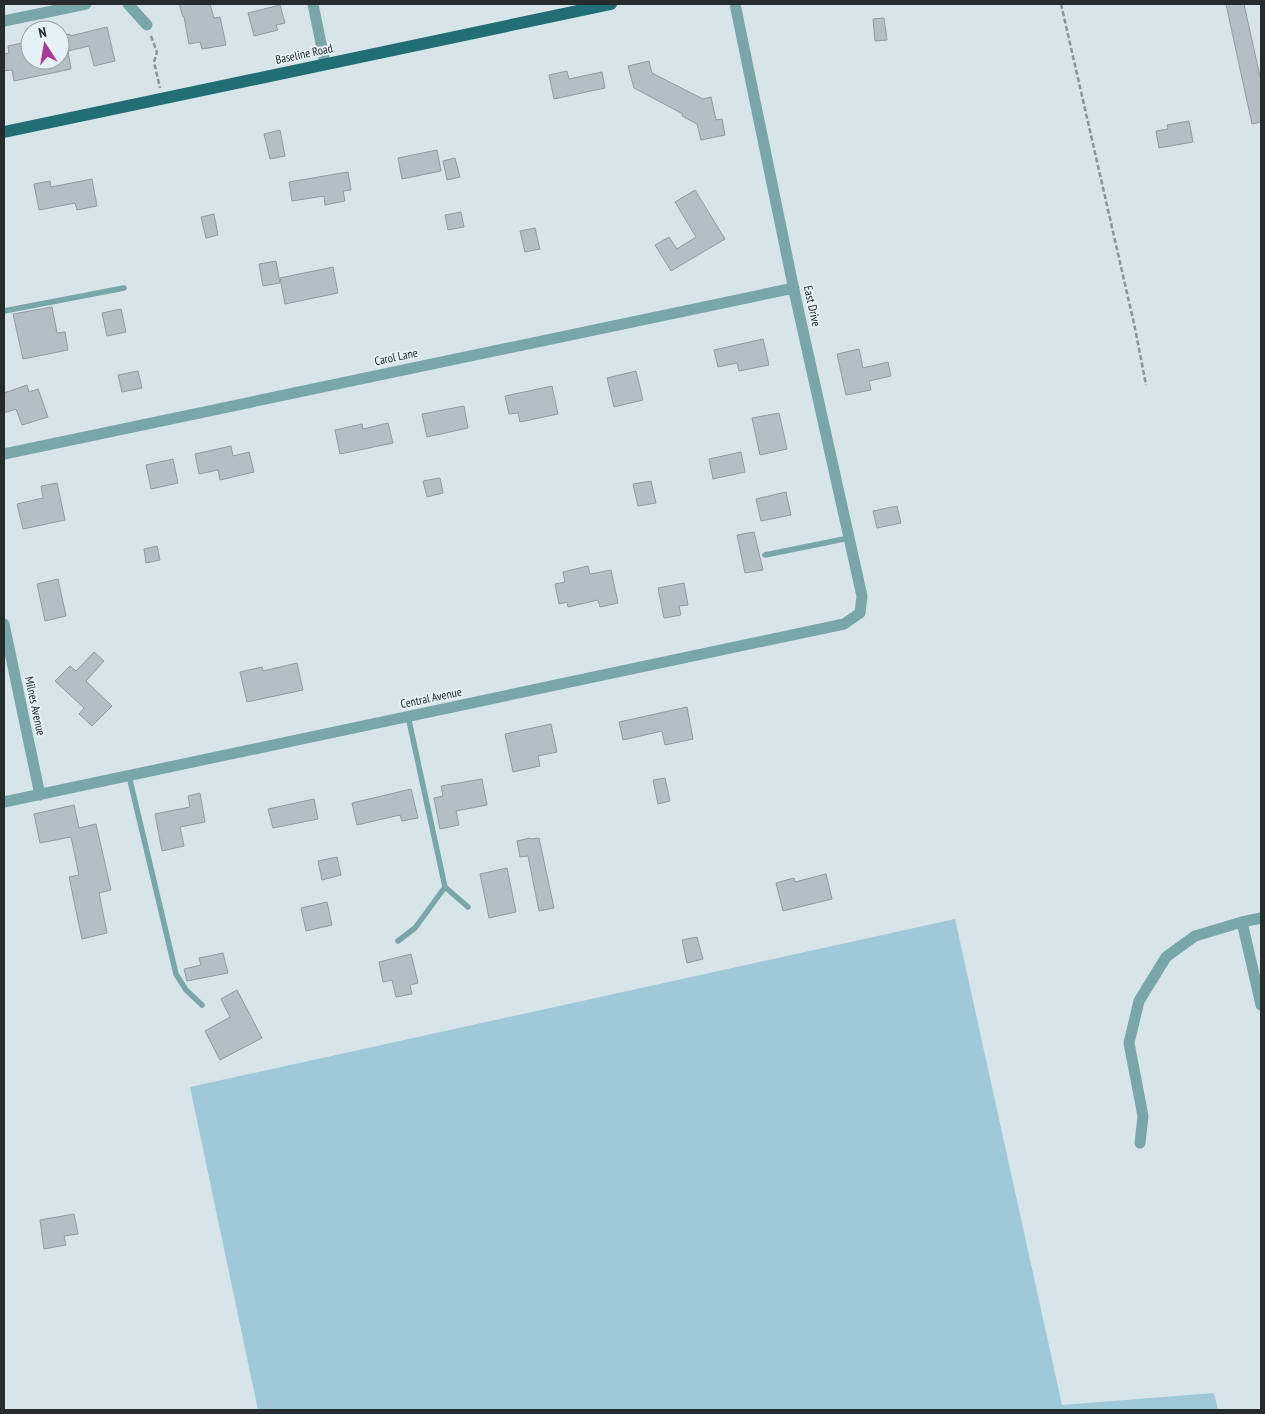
<svg xmlns="http://www.w3.org/2000/svg" width="1265" height="1414" viewBox="0 0 1265 1414" font-family="'PT Sans Narrow',sans-serif">
  <style>
    .green { fill: #9fc8d8 }
    .building { fill: #b4bec7; stroke: #919aa3 }
    .lines { fill: none; stroke-linecap: round; stroke-linejoin: round }
    .path { stroke: #8a9398; stroke-width: 2.5; stroke-dasharray: 5 2.5; stroke-linecap: butt }
    .lane { stroke: #78a6a9; stroke-width: 5.5 }
    .street { stroke: #78a6a9; stroke-width: 11 }
    .primary { stroke: #216f75; stroke-width: 12 }
    .labels { text-anchor: middle; stroke-width: 4; stroke-linejoin: round; paint-order: stroke }
    .street-label { font-size: 12px; fill: #262b2d; stroke: #e4f1f7 }
  </style>
  <rect width="100%" height="100%" fill="#d7e4ea"/>
  <!-- green -->
  <path class="green" d="M955 919 1062 1405 1214 1393 1218 1410H258L190 1087Z"/>
  <!-- building -->
  <path class="building" d="M179 4H210L214 18 220 17 226 45 202 49 200 42 189 44 184 17H183Z
    M1226 4H1244L1261 81V122L1252 124Z
    M280 5 285 23 276 25 278 30 254 36 248 13Z
    M884 18 887 40 875 41 873 19Z
    M107 27 115 61 94 66 89 46 68 51 71 69 14 81 12 70 4 71V54L9 53 8 46 22 43 23 52 30 51V60H60V36L70 34V36Z
    M649 61 652 73 703 99 711 97 716 120 722 119 725 135 701 140 697 124 682 116 683 114 634 88 628 66Z
    M567 71 569 79 602 72 605 88 554 99 549 75Z
    M1189 121 1193 142 1159 148 1156 131 1168 129 1167 125Z
    M280 130 285 156 270 159 264 134Z
    M437 150 441 171 402 179 398 158Z
    M455 158 460 177 447 180 443 161Z
    M348 172 351 190 343 191 345 201 325 205 324 196 292 201 289 182Z
    M92 179 97 206 77 210 75 203 39 210 34 184 50 181 51 187Z
    M695 190 725 239 671 271 655 245 669 237 677 249 696 237 675 202Z
    M461 212 464 227 448 230 445 215Z
    M214 214 218 235 206 238 201 217Z
    M535 228 540 249 525 252 520 231Z
    M276 261 280 283 263 286 259 264Z
    M333 267 338 293 285 304 280 278Z
    M52 307 57 333 65 332 68 350 23 359 13 314Z
    M121 309 126 332 107 336 102 313Z
    M763 339 769 365 739 371 737 363 718 367 714 350Z
    M859 349 863 368 888 362 891 376 869 381 871 390 846 395 837 354Z
    M138 371 142 388 122 392 118 375Z
    M636 371 643 400 614 407 607 378Z
    M27 385 29 392 38 389 48 417 22 425 16 409 4 413V393Z
    M552 386 558 414 520 422 518 413 509 414 505 396Z
    M464 406 468 428 427 437 422 414Z
    M779 413 787 449 760 455 752 418Z
    M388 423 393 443 340 454 335 430 362 424 363 429Z
    M231 446 233 456 249 452 254 472 220 480 218 470 199 474 195 454Z
    M741 452 745 472 713 479 709 459Z
    M173 459 178 483 151 489 146 465Z
    M440 478 443 493 427 497 423 481Z
    M651 481 656 503 638 506 633 484Z
    M57 483 65 520 23 529 17 504 43 498 41 486Z
    M786 492 791 515 761 521 756 499Z
    M897 506 901 523 877 528 873 511Z
    M754 532 763 570 745 573 737 535Z
    M157 546 160 560 146 563 144 549Z
    M588 566 590 574 611 570 618 603 600 607 598 600 568 607 567 602 559 604 555 584 565 582 563 572Z
    M58 579 66 616 45 621 37 584Z
    M684 583 688 605 679 606 681 615 664 618 658 588Z
    M94 652 104 661 86 681 112 706 92 726 79 714 84 708 55 681 70 666 76 671Z
    M297 663 303 690 247 702 240 672 262 667 263 671Z
    M687 707 693 739 665 745 662 731 623 740 619 722Z
    M551 724 557 752 538 756 540 766 513 772 505 734Z
    M665 778 670 801 658 804 653 780Z
    M482 779 487 805 456 811 459 825 440 829 434 798 443 796 441 786Z
    M411 789 418 818 402 821 400 815 357 825 352 803Z
    M200 793 205 822 180 827 184 846 162 851 155 814 190 807 188 796Z
    M314 799 318 819 273 828 268 809Z
    M74 805 79 828 96 824 111 890 99 893 107 933 82 939 69 877 79 875 71 837 40 843 34 814Z
    M530 838 531 839 539 838 554 908 539 911 528 856 520 857 517 841Z
    M337 857 341 875 322 880 318 861Z
    M507 868 516 912 489 918 480 874Z
    M826 874 832 899 783 911 776 883 794 878 795 882Z
    M327 902 332 925 306 931 301 908Z
    M697 937 703 959 687 963 682 940Z
    M223 953 228 973 187 981 184 969 201 965 199 958Z
    M411 954 418 983 410 985 412 994 396 997 392 980 383 982 379 962Z
    M237 990 262 1038 220 1060 205 1031 230 1017 221 999Z
    M74 1214 78 1234 64 1236 66 1245 44 1249 40 1220Z"/>
  <g class="lines">
    <!-- path -->
    <path class="path" d="M1061 4 1135 328 1146 385
      M151 36 157 52 154 62 160 88"/>
    <!-- lane -->
    <path class="lane" d="M4 311 124 288
      M765 555 849 538
      M129 776 176 974 186 990 202 1005
      M445 887 468 907
      M398 941 415 928 445 887 408 716"/>
    <!-- street -->
    <path class="street" d="M128 4 147 25
      M313 4 325 63
      M4 21 86 4
      M4 454 794 288
      M4 624 40 795
      M4 802 844 624 860 613 862 596 795 295 735 4
      M1261 918 1242 922 1261 1005
      M1140 1143 1143 1116 1129 1043 1139 1001 1166 957 1195 936 1242 922"/>
    <!-- primary -->
    <path class="primary" d="M4 132 611 4"/>
  </g>
  <g class="labels">
    <!-- street labels -->
    <g class="street-label">
      <text transform="translate(304 54) rotate(-12)" y="4">Baseline Road</text>
      <text transform="translate(812 306) rotate(78)" y="4">East Drive</text>
      <text transform="translate(396 357) rotate(-12)" y="4">Carol Lane</text>
      <text transform="translate(431 698) rotate(-12)" y="4">Central Avenue</text>
      <text transform="translate(35 706) rotate(78)" y="4">Milnes Avenue</text>
    </g>
  </g>
  <!-- border -->
  <rect width="1265" height="1414" fill="none" stroke="#262b2d" stroke-width="10"/>
  <!-- north arrow -->
  <g transform="translate(45 45) rotate(348)"><circle r="24" fill="#e4f1f7" stroke="#98a2a6"/>
  <path d="M0-4L9 19L0 12L-9 19Z" fill="#aa3a97"/>
  <text y="-8" font-size="14" font-weight="bold" text-anchor="middle" fill="#262b2d">N</text>
  </g>
</svg>
